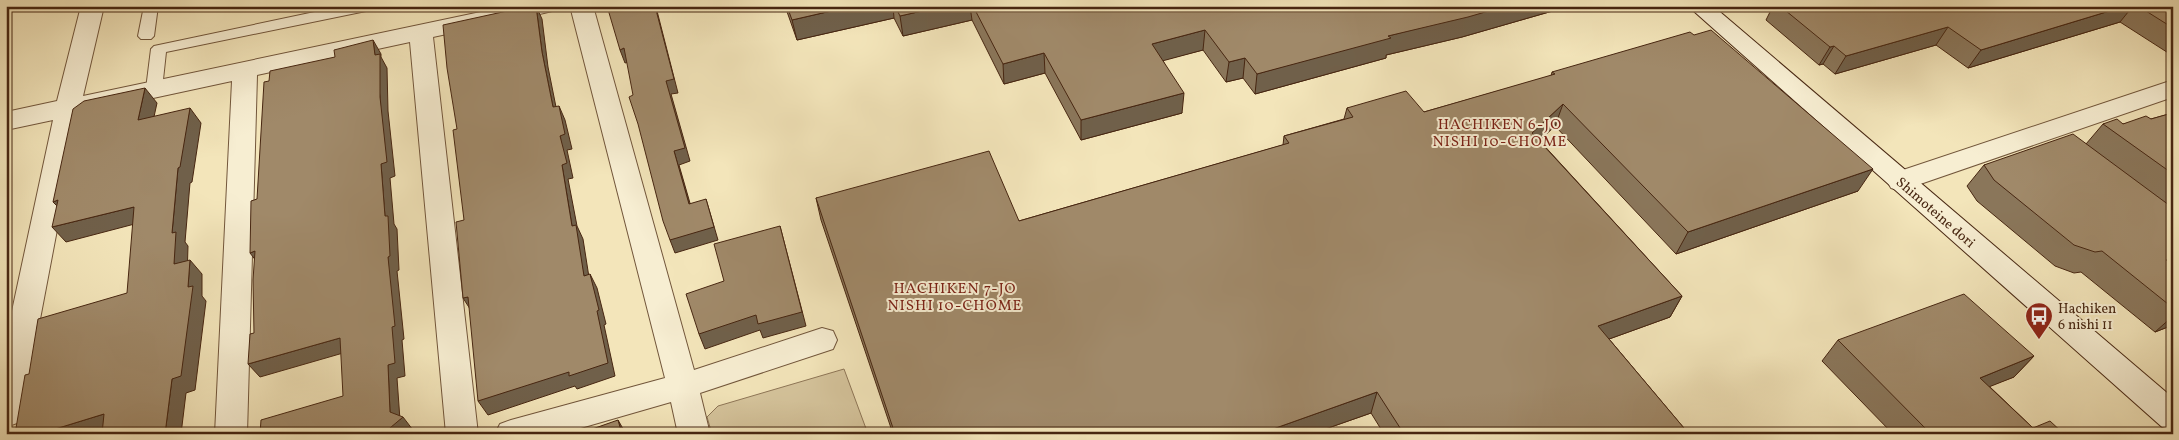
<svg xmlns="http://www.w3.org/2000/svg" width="2179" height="440" viewBox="0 0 2179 440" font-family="Vollkorn,serif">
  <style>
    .green { fill: #d6c59d; stroke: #8e7657 }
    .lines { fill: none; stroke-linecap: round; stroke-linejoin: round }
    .lane-casing { stroke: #72563b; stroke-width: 2 }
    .street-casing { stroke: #72563b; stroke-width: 2 }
    .secondary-casing { stroke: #472611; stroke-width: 2 }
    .lane { fill: #f7eed2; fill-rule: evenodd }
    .street { fill: #f7eed2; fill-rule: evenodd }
    .secondary { fill: #f7eed2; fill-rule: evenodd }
    .wall { fill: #8a765a; stroke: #472611 }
    .shaded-wall { fill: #70604a; stroke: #472611 }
    .building { fill: #a08969; stroke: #472611 }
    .labels { text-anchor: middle; stroke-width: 4; stroke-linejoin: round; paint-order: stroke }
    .street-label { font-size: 14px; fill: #472611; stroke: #f7eed2 }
    .poi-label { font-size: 14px; fill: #472611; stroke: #f7eed2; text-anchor: start }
    .neighbourhood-label { font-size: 15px; letter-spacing: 1px; fill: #7a1f14; stroke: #f7eed2 }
  </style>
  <rect width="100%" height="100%" fill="#f3e5ba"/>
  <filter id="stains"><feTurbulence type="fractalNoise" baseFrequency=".004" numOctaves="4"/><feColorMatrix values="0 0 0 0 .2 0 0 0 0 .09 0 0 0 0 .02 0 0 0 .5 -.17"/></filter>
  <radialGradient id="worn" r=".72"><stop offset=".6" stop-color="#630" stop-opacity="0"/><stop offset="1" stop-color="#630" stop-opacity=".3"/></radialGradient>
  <!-- green -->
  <path class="green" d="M844 369 868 434H712L707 417 718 406Z"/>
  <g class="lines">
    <!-- lane casing -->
    <g class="lane-casing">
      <path id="lane" d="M144 6H158L154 36 151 39H141L138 36Z
        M343 6H373L371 9 366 11 166 52 162 89 160 93 154 94 148 93 146 89 151 49 154 46Z"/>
    </g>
    <!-- street casing -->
    <g class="street-casing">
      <path id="street" d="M81 6H104L83 96 509 6H555L552 11 544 13 433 37 478 434H446L410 42 257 75 247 434H215L232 81 79 114 22 414 17 423 6 427V339L53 120 6 130V112L57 101Z
        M570 6H593L694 370 822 328 833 331 837 340 833 349 700 393 710 434H678L671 402 560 434H495L500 424 511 420 665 378Z
        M2173 80V97L1900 191 1891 188 1887 181 1891 174Z"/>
    </g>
    <!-- secondary casing -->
    <g class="secondary-casing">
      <path id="secondary" d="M1688 6H1713L2173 398V430L2162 427Z"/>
    </g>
    <!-- lane -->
    <use href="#lane" class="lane"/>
    <!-- street -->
    <use href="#street" class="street"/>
    <!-- secondary -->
    <use href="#secondary" class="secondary"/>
  </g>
  <!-- wall -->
  <path class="wall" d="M785 6H1570L1462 37 1386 55V58L1255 94 1243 78 1226 82 1203 50 1163 60 1182 113 1081 140 1045 73 1004 84 972 20 903 36 894 18 797 40Z
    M1773 6H1965L1967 7 1971 6H2173V56L2120 22 1968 68 1936 45 1835 74 1823 64 1819 65 1766 20Z
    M1552 72 1858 191 1676 254 1555 126 1539 140 1682 296 1670 317 1609 339 1689 434H1384L1371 413 1311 434H893L821 220 816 198 1019 221 1283 145 1284 136 1344 119 1347 108 1424 112 1551 76Z
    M2173 113V325L2155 332 2081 272 2074 273 2055 266 1977 201 1967 186 1984 165 2086 144 2103 124H2123L2151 119Z
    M1838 340 2034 356 2014 377 1989 386 2033 428 2064 434H1893L1822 361Z"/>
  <!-- shaded-wall -->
  <path class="shaded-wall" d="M536 6 542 19 548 67 559 122 553 107 542 52Z
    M655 6 656 7 678 93 671 94 690 161 679 165 694 217 689 204 674 151 666 81Z
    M853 6H893L894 18 797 40 792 20Z
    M944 6H970L972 20 903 36 900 16Z
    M1506 6H1570L1462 37 1386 55V58L1255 94 1257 74 1388 36Z
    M2126 6H2133L2120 22 1968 68 1981 50Z
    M1948 27 1936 45 1835 74 1846 56Z
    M1205 30 1203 50 1151 64 1152 44Z
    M373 40 381 54V57L387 68 388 111 395 176 390 178 394 224 397 229 399 270 397 271 404 339 402 340 405 376 397 378 400 420 403 417 413 430 408 434H381L390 412 388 365V257L381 164 380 97Z
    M1834 46 1823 64 1819 65 1830 47Z
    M624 48 629 62 625 63 620 50Z
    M1044 53 1045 73 1004 84 1003 64Z
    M1245 58 1243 78 1226 82 1229 62Z
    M145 88 157 103 150 135 138 120Z
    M1184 93 1182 113 1081 140V120Z
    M1563 104 1555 126 1524 155 1532 133Z
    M559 106 565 120 572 149 567 150 573 178 568 179 577 226 583 239 591 290 584 276 572 226 562 165Z
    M190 108 201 123 192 182 190 183 185 242 188 246 187 279 174 264 172 233 178 168Z
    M1873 169 1858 191 1676 254 1688 232Z
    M706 199 718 240 675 253 670 240Z
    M58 200 67 216 53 202Z
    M134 207 146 221 66 242 52 227Z
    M780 226 806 326 763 338 760 330 705 349 699 334Z
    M255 251 260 266 250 253Z
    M2173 258V270L2166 260Z
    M190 260 202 274V296L206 301 195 390 186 393 181 434H165L172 379 188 287Z
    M590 274 597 288 606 324 604 325 615 376 577 389 575 386 488 415 478 401 597 311Z
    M1682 296 1670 317 1587 347 1598 326Z
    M468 297 472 312 463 298Z
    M2173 316V325L2155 332Z
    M340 338 350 351 260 377 248 364Z
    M2034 356 2014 377 1961 398 1980 378Z
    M1377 392 1371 413 1311 434H1259Z
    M104 414 120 428 100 434H39Z
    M618 420 626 434H622Z"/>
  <!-- building -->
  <path class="building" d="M530 6H536L542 52 553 107 559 106 565 134 560 136 567 163 562 165 572 226 576 225 584 276 590 274 599 310 597 311 608 363 569 376V372L478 401 468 297 463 298 456 222 464 220 453 130 457 129 447 68 443 25Z
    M607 6H655L674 79 666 81 685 148 674 151 689 204 706 199 714 227 670 240 663 221 638 124 629 97 633 95 624 48 620 50Z
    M787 6H853L792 20Z
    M895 6H944L900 16Z
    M973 6H1506L1468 17 1388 36 1391 38 1257 74 1245 58 1229 62 1205 30 1152 44 1184 93 1081 120 1044 53 1003 64Z
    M1780 6H1965L1967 7 1971 6H2126L1981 50 1948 27 1846 56 1834 46 1830 47Z
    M2138 6H2173V28Z
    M1711 30 1873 169 1688 232 1563 104 1532 133 1682 296 1598 326 1689 434H1404L1377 392 1259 434H895L816 198 989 151 1019 221 1289 143 1284 136 1353 117 1347 108 1406 91 1424 112 1555 74 1552 72 1690 32 1694 35Z
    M373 40 375 55 380 54V97L387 162 381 164 385 216H388L390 256 388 257 395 326 392 327 395 363 388 365 390 412 403 417 384 433 381 434H260L261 420 343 396 340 338 248 364 250 334 254 333 253 280 255 251 250 253 251 201 257 199 264 82 269 81 270 71 335 57 334 50Z
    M145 88 138 120 190 108 180 167 178 168 172 233 176 232 174 264 190 260 188 287 193 286 181 376 172 379 165 434H102L104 414 39 434H15L25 375 29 374 38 319 127 293 134 207 52 227 58 200 53 202 73 109 84 101Z
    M2172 113H2173V174L2103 124 2117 119 2123 124 2146 116 2151 119Z
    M2073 134 2173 208V258L2166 260 2173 265V308L2102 251 2095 252 2074 245 1994 180 1984 165Z
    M780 226 802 312 758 324 756 315 699 334 686 294 724 281 714 244Z
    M1964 294 2034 356 1980 378 2033 428 2050 421 2064 434H1920L1928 431 1838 340Z
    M618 420 622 434H578Z"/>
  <!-- icons -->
  <defs>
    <g id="bus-pin" transform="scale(1.4375)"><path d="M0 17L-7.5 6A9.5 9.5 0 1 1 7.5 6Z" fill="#8f2418" stroke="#f7eed2"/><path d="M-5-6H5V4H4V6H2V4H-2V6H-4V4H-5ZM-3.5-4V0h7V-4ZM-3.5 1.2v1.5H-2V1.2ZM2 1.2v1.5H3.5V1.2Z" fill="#fff"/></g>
  </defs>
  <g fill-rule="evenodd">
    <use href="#bus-pin" x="2039" y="316"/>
  </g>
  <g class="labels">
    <!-- street labels -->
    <g class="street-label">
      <text transform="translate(1936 212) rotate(41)" y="5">Shimoteine dori</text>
    </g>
    <!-- poi labels -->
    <g class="poi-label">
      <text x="2058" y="313">Hachiken<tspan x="2058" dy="16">6 nishi 11</tspan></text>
    </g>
    <!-- neighbourhood labels -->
    <g class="neighbourhood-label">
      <text x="1500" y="129">HACHIKEN 6-JO<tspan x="1500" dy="17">NISHI 10-CHOME</tspan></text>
      <text x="955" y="293">HACHIKEN 7-JO<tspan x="955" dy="17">NISHI 10-CHOME</tspan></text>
    </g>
  </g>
  <!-- margin -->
  <rect width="2179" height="440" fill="none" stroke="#f3e5ba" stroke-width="25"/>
  <rect x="8" y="8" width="2164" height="425" fill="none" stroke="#472611" stroke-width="2.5"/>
  <rect x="12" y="12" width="2154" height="415" fill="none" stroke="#472611"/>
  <rect width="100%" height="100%" filter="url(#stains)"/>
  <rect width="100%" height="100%" fill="url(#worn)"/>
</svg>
